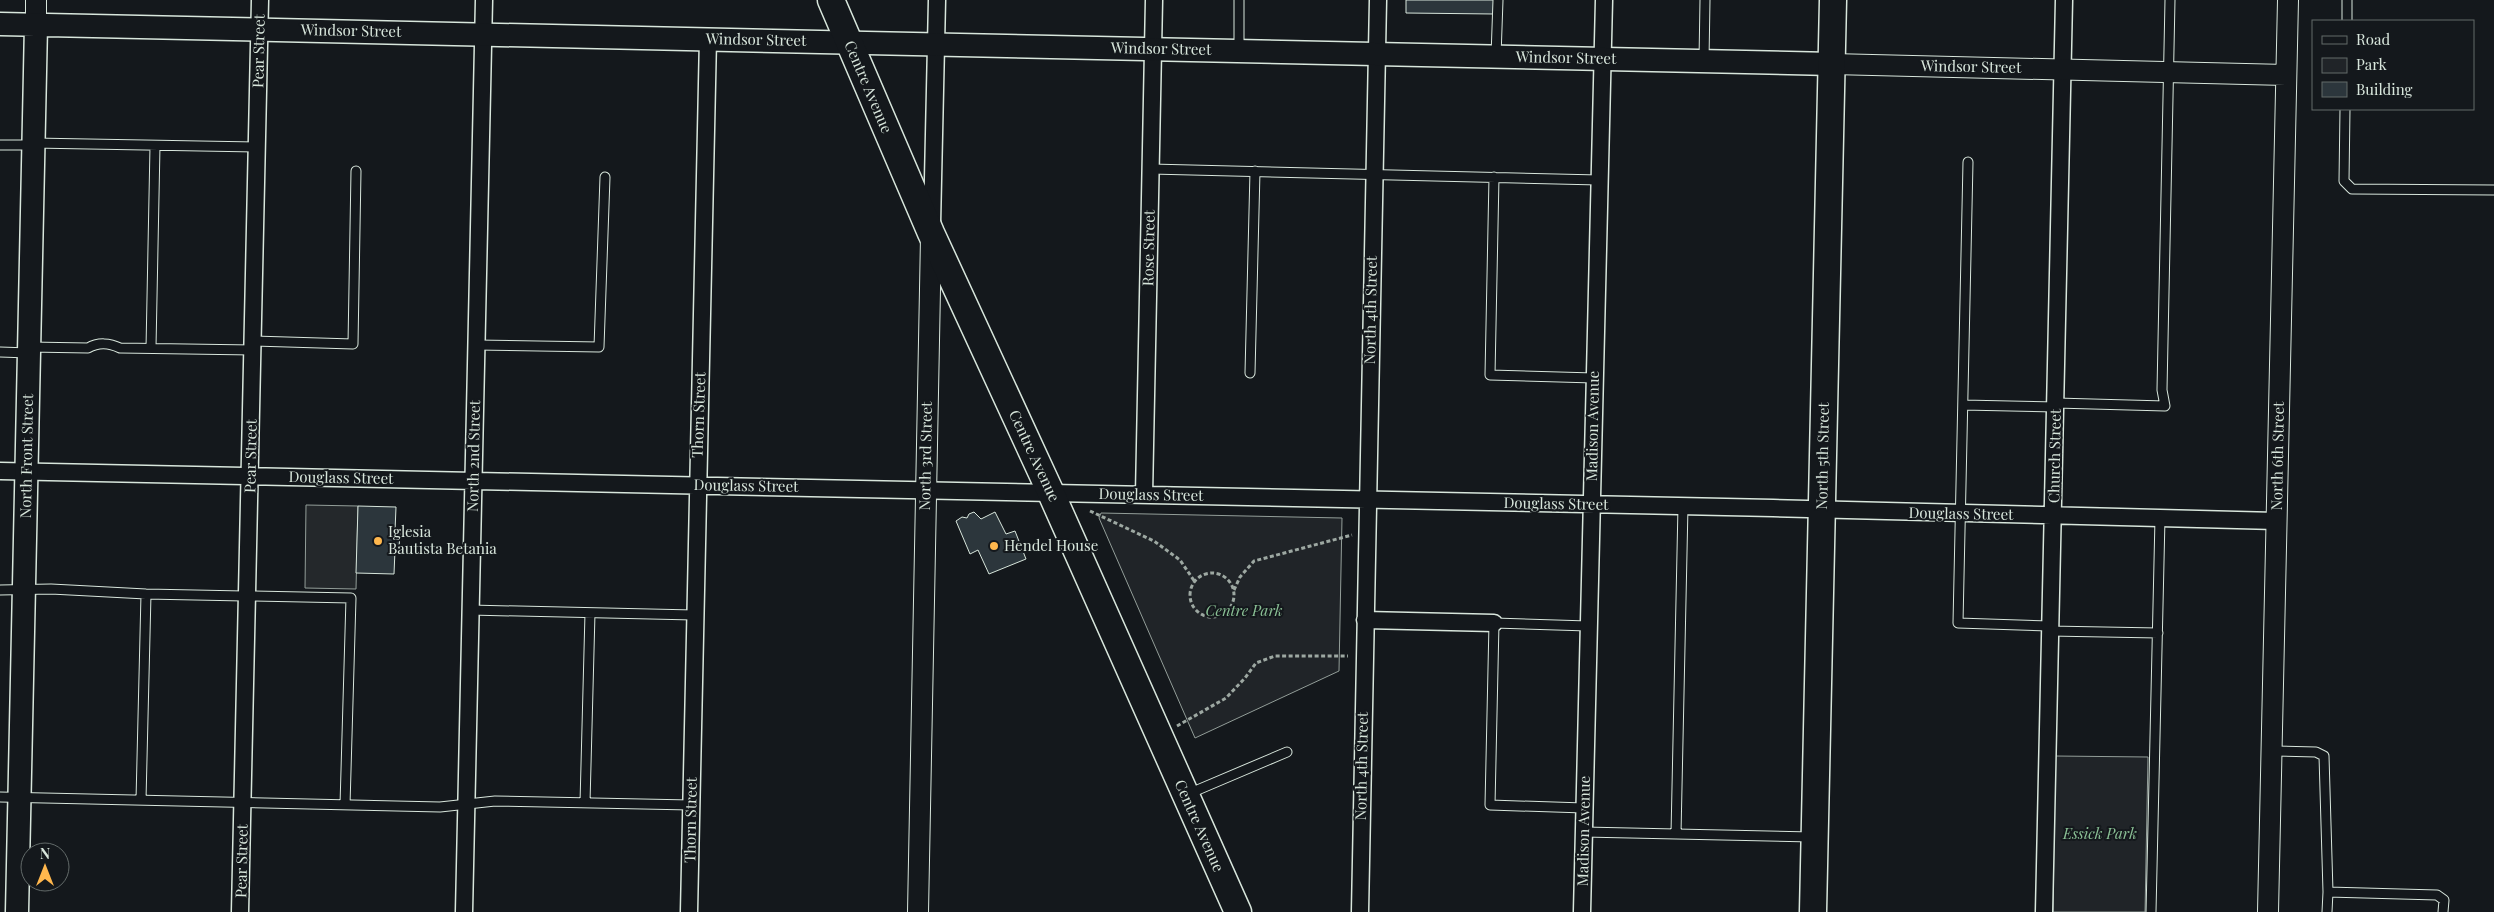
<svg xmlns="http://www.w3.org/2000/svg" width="2494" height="912" viewBox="0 0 2494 912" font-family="'Playfair Display',serif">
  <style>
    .green { fill: #202428; stroke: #939e99 }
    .parking { fill: #24282b; stroke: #939e99 }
    .building { fill: #2c363c; stroke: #d8e6dc }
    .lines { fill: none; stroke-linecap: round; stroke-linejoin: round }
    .service-casing { stroke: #d8e6dc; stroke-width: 11 }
    .minor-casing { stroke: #d8e6dc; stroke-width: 19 }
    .tertiary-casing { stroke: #d8e6dc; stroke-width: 22 }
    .secondary-casing { stroke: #d8e6dc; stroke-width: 25 }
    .primary-casing { stroke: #d8e6dc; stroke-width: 29 }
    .path { stroke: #9da8a2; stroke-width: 3; stroke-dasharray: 4 2.5; stroke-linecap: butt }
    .service { stroke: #14181c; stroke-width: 9 }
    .minor { stroke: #14181c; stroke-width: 16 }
    .tertiary { stroke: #14181c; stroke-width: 20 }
    .secondary { stroke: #14181c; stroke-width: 22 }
    .primary { stroke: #14181c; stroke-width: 26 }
    .poi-dot { fill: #ffb74d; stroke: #14181c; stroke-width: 2 }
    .labels { text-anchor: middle; stroke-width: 4; stroke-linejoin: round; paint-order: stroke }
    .street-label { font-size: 15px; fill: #d8e6dc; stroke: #14181c }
    .poi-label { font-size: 15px; fill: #d8e6dc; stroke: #14181c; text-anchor: start }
    .park-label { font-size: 15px; font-style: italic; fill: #8ac095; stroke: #14181c }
  </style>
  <rect width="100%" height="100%" fill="#14181c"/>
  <!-- green -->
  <path class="green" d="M1101 513 1342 518 1339 671 1195 738 1099 518Z
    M2055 756 2148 757 2145 912H2053Z"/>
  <!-- parking -->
  <path class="parking" d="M306 505 358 506 356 589 305 588Z"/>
  <!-- building -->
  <path class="building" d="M1406 0H1494V14L1406 13Z
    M358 506 396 507 395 531 400 533 399 548 395 550 394 574 356 573Z
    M974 512 981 519 995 512 1006 534 1015 531 1026 559 989 574 978 550 970 554 956 521 962 517 967 518 969 514Z"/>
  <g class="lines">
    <!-- service casing -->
    <g class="service-casing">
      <path id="service" d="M1239 0V50
        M2347 21V0
        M1496 56 1498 0
        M1704 60 1705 0
        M2345 109 2344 181 2352 189 2494 190
        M0 145H26L33 143 257 147
        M1968 162 1958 623 2050 626
        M1151 169 1599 180
        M1494 177 1490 375 1594 378
        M253 341 353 344 356 171
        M476 345 599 347 605 177
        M30 347 88 348C98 342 110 343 120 348L253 350
        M151 348 155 146
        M0 352 29 353
        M1250 373 1255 171
        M2056 403 2165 406 2162 390 2170 0
        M1963 405 2056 407
        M0 590 51 589 146 594 351 598 345 805
        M470 610 694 615
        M2050 631 2158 633
        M2272 751 2316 752 2324 756 2328 892 2327 912
        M1188 794 1287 752
        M0 797 440 807 495 801 691 805
        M141 800 146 594
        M585 803 590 613
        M1584 808 1490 805 1494 623 1588 626
        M1584 832 1812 837
        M1676 834 1683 506
        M2328 892 2437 895 2444 900 2443 912
        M2151 912 2160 518"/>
    </g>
    <!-- minor casing -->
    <g class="minor-casing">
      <path id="minor" d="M932 224 937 0
        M0 471 1773 508 2276 521
        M1144 495 1154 0
        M1365 620 1494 623
        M240 912 260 0
        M464 912 484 0
        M689 912 708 38
        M1360 912 1378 0
        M1582 912 1604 0
        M2044 912 2064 0"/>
    </g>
    <!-- tertiary casing -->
    <g class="tertiary-casing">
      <path id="tertiary" d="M36 25V0
        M1832 64 2286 75
        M918 912 931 237
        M2268 912 2288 0"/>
    </g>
    <!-- secondary casing -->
    <g class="secondary-casing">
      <path id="secondary" d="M0 24 1832 64
        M17 912 36 25"/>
    </g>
    <!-- primary casing -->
    <g class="primary-casing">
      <path id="primary" d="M831 0 931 233 1051 493 1238 912
        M1813 912 1833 0"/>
    </g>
    <!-- path -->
    <path class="path" d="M1090 511 1154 541 1180 560 1195 582
      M1190 595a22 22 0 1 1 44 0a22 22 0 1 1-44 0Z
      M1234 590 1240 577 1254 561 1352 535
      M1177 726 1226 698 1245 678 1256 663 1275 656H1348"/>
    <!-- service -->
    <use href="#service" class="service"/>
    <!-- minor -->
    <use href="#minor" class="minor"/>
    <!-- tertiary -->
    <use href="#tertiary" class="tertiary"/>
    <!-- secondary -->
    <use href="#secondary" class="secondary"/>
    <!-- primary -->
    <use href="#primary" class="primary"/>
  </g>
  <!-- markers -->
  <g class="poi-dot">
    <circle cx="378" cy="541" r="5"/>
    <circle cx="994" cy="546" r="5"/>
  </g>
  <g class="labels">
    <!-- street labels -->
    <g class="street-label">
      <text transform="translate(351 31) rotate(1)" y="5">Windsor Street</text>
      <text transform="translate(756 40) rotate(1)" y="5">Windsor Street</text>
      <text transform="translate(1161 49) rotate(1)" y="5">Windsor Street</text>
      <text transform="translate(259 51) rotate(-89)" y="5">Pear Street</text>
      <text transform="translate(1566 58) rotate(1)" y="5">Windsor Street</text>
      <text transform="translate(1971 67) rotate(1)" y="5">Windsor Street</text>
      <text transform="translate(868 87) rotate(67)" y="5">Centre Avenue</text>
      <text transform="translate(1149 248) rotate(-89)" y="5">Rose Street</text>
      <text transform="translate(1371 310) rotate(-89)" y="5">North 4th Street</text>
      <text transform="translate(699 415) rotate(-88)" y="5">Thorn Street</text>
      <text transform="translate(1593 426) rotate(-89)" y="5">Madison Avenue</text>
      <text transform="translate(27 456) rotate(-89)" y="5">North Front Street</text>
      <text transform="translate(251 456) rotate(-89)" y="5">Pear Street</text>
      <text transform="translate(474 456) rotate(-89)" y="5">North 2nd Street</text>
      <text transform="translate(926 456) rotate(-89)" y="5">North 3rd Street</text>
      <text transform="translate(1034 456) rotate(65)" y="5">Centre Avenue</text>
      <text transform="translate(1823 456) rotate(-89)" y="5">North 5th Street</text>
      <text transform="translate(2055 456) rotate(-89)" y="5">Church Street</text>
      <text transform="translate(2278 456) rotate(-89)" y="5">North 6th Street</text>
      <text transform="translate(341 478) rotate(1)" y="5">Douglass Street</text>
      <text transform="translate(746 486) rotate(1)" y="5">Douglass Street</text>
      <text transform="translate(1151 495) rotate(1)" y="5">Douglass Street</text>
      <text transform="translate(1556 504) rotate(1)" y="5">Douglass Street</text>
      <text transform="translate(1961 514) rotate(1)" y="5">Douglass Street</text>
      <text transform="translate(1362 766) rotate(-89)" y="5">North 4th Street</text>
      <text transform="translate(691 820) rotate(-89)" y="5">Thorn Street</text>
      <text transform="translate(1199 826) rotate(66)" y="5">Centre Avenue</text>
      <text transform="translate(1584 831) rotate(-89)" y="5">Madison Avenue</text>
      <text transform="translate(242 861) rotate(-89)" y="5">Pear Street</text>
    </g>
    <!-- poi labels -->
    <g class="poi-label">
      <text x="388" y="537">Iglesia<tspan x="388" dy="17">Bautista Betania</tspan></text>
      <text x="1004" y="551">Hendel House</text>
    </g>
    <!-- park labels -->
    <g class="park-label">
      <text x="1244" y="616">Centre Park</text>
      <text x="2100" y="839">Essick Park</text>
    </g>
  </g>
  <!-- legend -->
  <rect x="2312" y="20" width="162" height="90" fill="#14181c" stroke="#626a69"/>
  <rect x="2322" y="36" width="25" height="8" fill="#14181c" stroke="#626a69"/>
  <text x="2356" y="45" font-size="15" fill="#d8e6dc">Road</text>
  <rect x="2322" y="58" width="25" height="15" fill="#202428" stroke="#626a69"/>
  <text x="2356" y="70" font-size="15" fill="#d8e6dc">Park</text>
  <rect x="2322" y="82" width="25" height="15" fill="#2c363c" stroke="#626a69"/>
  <text x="2356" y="95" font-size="15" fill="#d8e6dc">Building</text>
  <!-- north arrow -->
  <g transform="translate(45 867)"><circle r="24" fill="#14181c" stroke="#626a69"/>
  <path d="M0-4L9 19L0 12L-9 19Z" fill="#ffb74d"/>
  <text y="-8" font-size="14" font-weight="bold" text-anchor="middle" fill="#d8e6dc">N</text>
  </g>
</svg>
